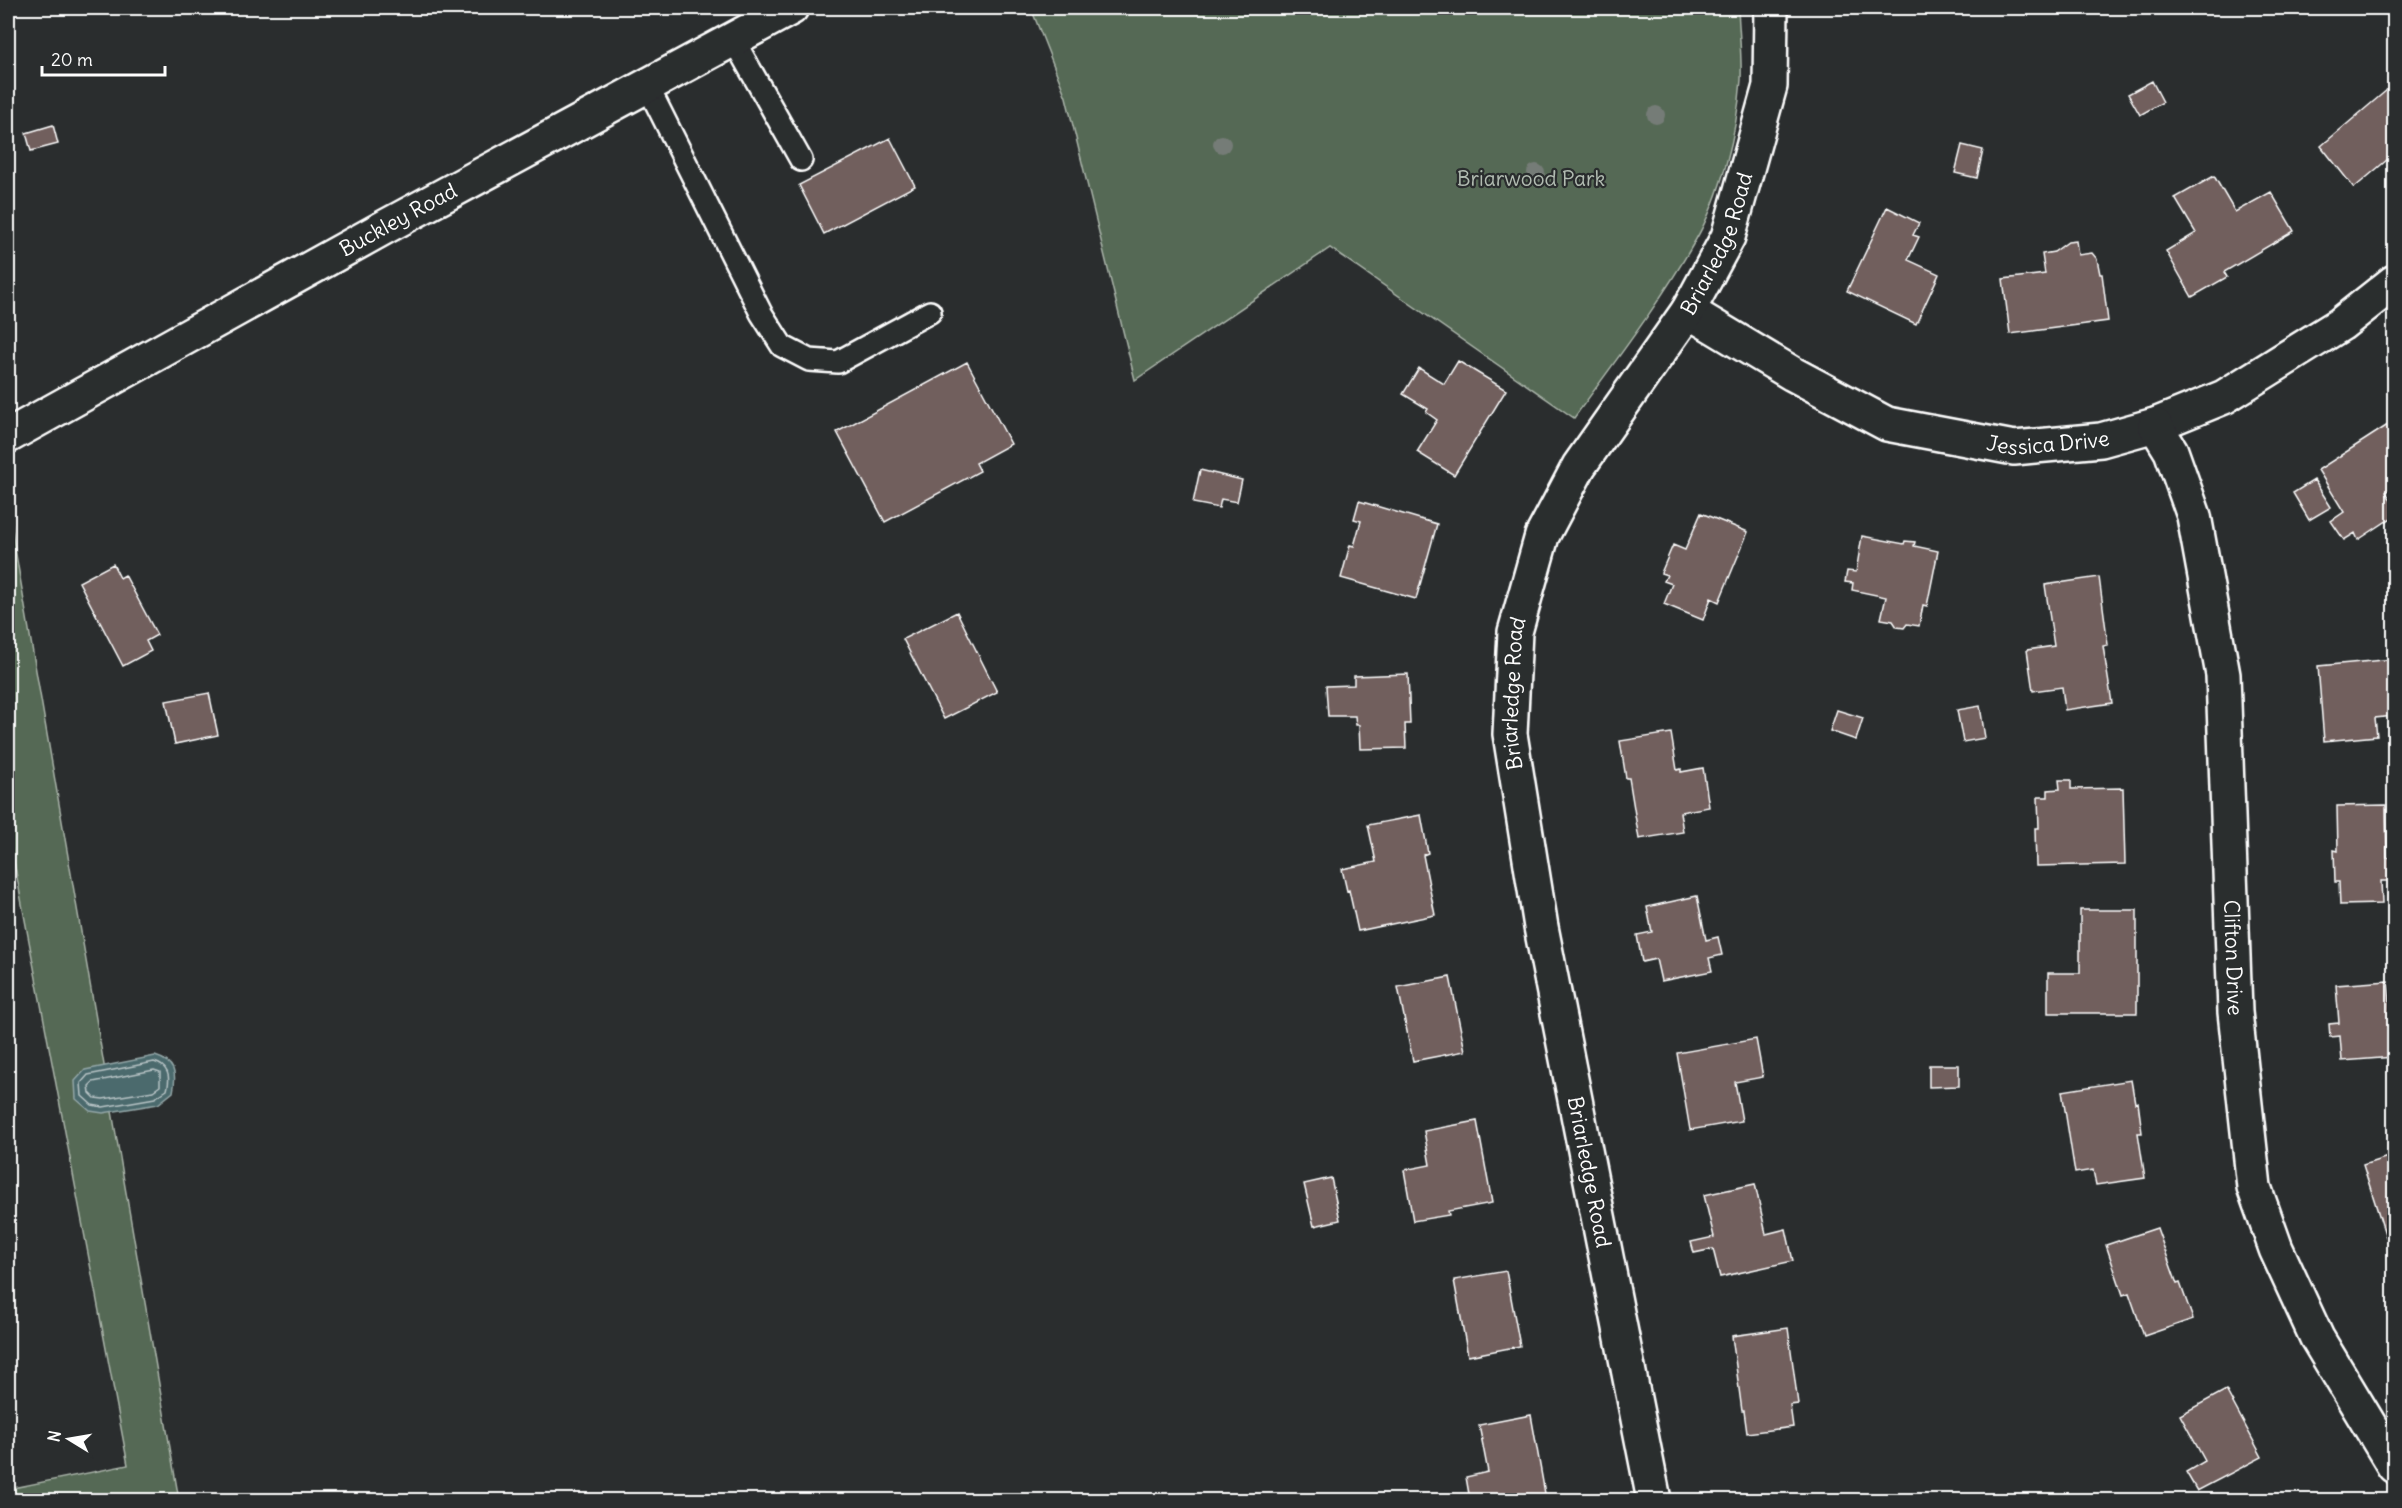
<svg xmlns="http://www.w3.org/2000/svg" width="2402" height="1508" viewBox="0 0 2402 1508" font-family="Delius,sans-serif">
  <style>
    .green { fill: #556954; stroke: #aab4aa; stroke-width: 1.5 }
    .water { fill: #4b6a6d; stroke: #93a6a7; stroke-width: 1.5 }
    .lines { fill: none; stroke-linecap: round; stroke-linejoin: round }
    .shore { stroke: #b7c3c5; stroke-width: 1.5 }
    .building { fill: #715e5d; stroke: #fff; stroke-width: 1.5 }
    .service-casing { stroke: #fff; stroke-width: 26 }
    .minor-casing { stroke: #fff; stroke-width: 38 }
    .tertiary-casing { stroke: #fff; stroke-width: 38 }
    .service { stroke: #2a2d2e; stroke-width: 21 }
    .minor { stroke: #2a2d2e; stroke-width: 33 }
    .tertiary { stroke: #2a2d2e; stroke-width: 33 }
    .tree { fill: #757c77 }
    .labels { text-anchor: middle; stroke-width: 4.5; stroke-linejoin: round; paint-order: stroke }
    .park-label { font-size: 21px; fill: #b2bcb2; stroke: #2a2d2e }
    .street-label { font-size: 21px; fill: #fff; stroke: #2a2d2e }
  </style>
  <rect width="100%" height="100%" fill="#2a2d2e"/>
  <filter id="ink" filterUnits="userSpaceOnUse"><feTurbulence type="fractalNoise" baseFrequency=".0167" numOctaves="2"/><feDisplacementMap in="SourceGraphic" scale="12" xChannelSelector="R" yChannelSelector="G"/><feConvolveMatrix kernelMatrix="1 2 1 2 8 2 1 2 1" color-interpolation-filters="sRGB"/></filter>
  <g filter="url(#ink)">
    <!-- green -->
    <path class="green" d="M1031 8H1738C1739 31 1742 57 1741 80 1737 132 1721 197 1695 241 1660 303 1616 360 1574 418L1330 248 1135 380 1066 97Z
      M8 497 14 543 179 1500H8V1489L128 1465 8 830Z"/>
    <!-- water -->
    <path class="water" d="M155 1056C175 1062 177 1073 173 1092L158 1104 103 1113 90 1111 76 1099 75 1081 85 1070Z"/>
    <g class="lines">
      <!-- shore -->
      <path class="shore" d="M154 1062C168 1066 171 1076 167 1090L155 1098 103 1107 92 1105 82 1096 81 1083 88 1075Z
        M154 1070 160 1072V1086L153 1091 103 1099 95 1098 90 1093 89 1086 93 1082Z"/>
    </g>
    <!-- building -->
    <path class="building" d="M2152 81 2163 102 2140 115 2128 94Z
      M2394 84V154L2354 188 2321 146Z
      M53 125 58 144 31 151 26 133Z
      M890 138 915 186 824 234 799 185Z
      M1962 145 1983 150 1977 178 1955 173Z
      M2214 176 2235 212 2271 192 2294 231 2224 272 2227 277 2192 297 2166 251 2196 233 2175 198Z
      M1887 207 1919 223 1913 235 1919 237 1908 260 1939 274 1916 324 1847 291Z
      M2076 241 2078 255 2092 253 2097 259 2100 274H2102L2108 321 2010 334 2003 279 2045 274 2042 254 2054 252 2068 242Z
      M1458 361 1506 390 1454 475 1417 452 1437 420 1426 412 1428 409 1403 394 1419 368 1444 384Z
      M967 362 1011 444 976 463 980 471 885 522 837 432Z
      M2394 421V487L2386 492 2394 506V516L2358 540 2355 533 2344 540 2331 521 2344 512 2318 470Z
      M1200 470 1242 480 1237 502 1221 499 1219 508 1193 503Z
      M2314 480 2331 507 2309 520 2293 493Z
      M1359 501 1437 524 1416 599 1341 578 1350 545 1354 546 1361 521 1354 519Z
      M1701 513 1748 532 1719 602 1711 598 1703 620 1664 604 1672 584 1664 581 1667 575 1661 573 1673 545 1685 550Z
      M1862 536 1904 544 1905 541 1915 542 1914 546 1938 551 1927 606 1923 605 1919 626 1907 624 1904 628 1897 627 1893 621 1881 619 1886 597 1852 590 1853 583 1845 582 1847 571 1856 572Z
      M113 564 120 578 125 575 157 635 146 641 151 651 123 666 79 582Z
      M2099 577 2108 645 2103 646 2112 703 2065 710 2062 687 2033 691 2027 650 2054 646 2045 585Z
      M957 612 997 692 944 719 903 639Z
      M2394 659V716L2375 718 2377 736 2324 741 2318 666Z
      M1408 674 1410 724H1405L1406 748 1360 749 1359 725H1356L1355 716H1328L1326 686 1354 685V676Z
      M209 693 218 735 175 744 166 701Z
      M1980 706 1985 738 1963 742 1957 710Z
      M1837 710 1863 718 1856 740 1830 731Z
      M1671 733 1677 770 1681 769V772L1703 768 1709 807 1680 812 1683 832 1639 839 1629 778H1626L1620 741Z
      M2059 780H2071V789L2123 788 2125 864 2036 866 2035 828H2039L2038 797H2048V790L2060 789Z
      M2386 805 2387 858H2394V881H2381L2382 904 2340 905 2339 882H2335L2334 850 2338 851 2337 806Z
      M1421 815 1428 853 1423 855 1435 915 1358 931 1349 890 1347 891 1342 869 1376 862 1368 825Z
      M1697 896 1706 940 1718 937 1722 955 1709 958 1712 971 1661 981 1656 959 1642 962 1637 935 1652 932 1647 907Z
      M2080 910H2137V1013H2048V973H2080Z
      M1450 977 1465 1051 1413 1061 1398 987Z
      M2388 981 2391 1016H2394V1057L2342 1061 2340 1036 2330 1037 2329 1024 2339 1023 2336 985Z
      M1756 1039 1763 1077 1735 1082 1742 1121 1690 1130 1677 1053Z
      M1929 1065H1959V1086L1929 1087Z
      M2131 1080 2135 1103 2138 1102 2142 1133H2138L2145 1178 2096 1185 2093 1170 2075 1173 2062 1091Z
      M1477 1121 1492 1203 1448 1211 1449 1215 1413 1221 1404 1170 1430 1165 1424 1131Z
      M2394 1155V1235L2386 1237 2363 1165Z
      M1331 1178 1340 1220 1314 1226 1304 1184Z
      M1755 1184 1766 1234 1786 1229 1793 1261 1720 1277 1713 1249 1694 1253 1691 1242 1714 1237 1704 1195Z
      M2157 1228 2177 1284 2180 1283 2193 1319 2144 1336 2129 1293 2123 1295 2106 1245Z
      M1506 1271 1520 1346 1468 1356 1454 1280Z
      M1788 1328 1798 1404 1790 1405 1793 1427 1747 1433 1744 1411H1742L1732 1336Z
      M2226 1390 2262 1457 2197 1491 2186 1472 2205 1461 2180 1415Z
      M1531 1415 1546 1499 1470 1500 1466 1477 1488 1472 1479 1425Z"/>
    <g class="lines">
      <!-- service casing -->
      <g class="service-casing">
        <path id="service" d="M733 39 801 160
          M647 85 761 313 782 346 809 360 838 362 930 312"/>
      </g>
      <!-- minor casing -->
      <g class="minor-casing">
        <g id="minor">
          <path id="s1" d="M1688 311 1793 374 1887 424 2014 448 2101 440 2155 425 2224 397 2341 324 2394 282"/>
          <path id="s2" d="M2155 425 2171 451 2194 516 2223 675 2235 1012 2254 1187 2276 1249 2317 1338 2394 1466"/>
          <path id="s3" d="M1654 1500 1541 927 1510 734 1515 632 1542 536 1579 466 1688 311 1728 237 1770 86 1771 8"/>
        </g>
      </g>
      <!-- tertiary casing -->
      <g class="tertiary-casing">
        <g id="tertiary">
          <path id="s4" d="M8 436 385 227 791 8"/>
        </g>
      </g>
      <!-- service -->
      <use href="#service" class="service"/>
      <!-- minor -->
      <use href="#minor" class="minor"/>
      <!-- tertiary -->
      <use href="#tertiary" class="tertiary"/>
    </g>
    <!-- trees -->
    <g class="tree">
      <circle cx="1656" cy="115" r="9"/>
      <circle cx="1222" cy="144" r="9"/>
      <circle cx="1536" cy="173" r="9"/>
    </g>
  </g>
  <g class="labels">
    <!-- park labels -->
    <g class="park-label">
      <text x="1531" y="186">Briarwood Park</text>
    </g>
    <!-- street labels -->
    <g class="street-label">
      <text dy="7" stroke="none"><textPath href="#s4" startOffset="446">Buckley Road</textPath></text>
      <text dy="7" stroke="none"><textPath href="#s3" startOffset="1324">Briarledge Road</textPath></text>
      <text dy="7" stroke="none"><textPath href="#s1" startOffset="392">Jessica Drive</textPath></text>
      <text dy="7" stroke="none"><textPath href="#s3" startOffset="820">Briarledge Road</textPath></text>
      <text dy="7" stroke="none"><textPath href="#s2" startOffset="544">Clifton Drive</textPath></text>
      <text transform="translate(1589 1172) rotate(79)" y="7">Briarledge Road</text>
    </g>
  </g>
  <!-- margin -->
  <rect width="2402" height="1508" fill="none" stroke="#2a2d2e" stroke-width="30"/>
  <rect x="15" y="15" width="2372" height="1478" fill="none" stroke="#fff" stroke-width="2" filter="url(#ink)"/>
  <!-- north arrow -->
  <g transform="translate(69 1439) rotate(281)" stroke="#2a2d2e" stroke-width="4.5" paint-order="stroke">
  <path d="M0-4.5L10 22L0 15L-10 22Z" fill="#ffffff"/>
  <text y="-9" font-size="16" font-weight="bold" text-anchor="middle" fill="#ffffff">N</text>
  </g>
  <!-- scale -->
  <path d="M42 66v9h123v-9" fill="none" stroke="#ffffff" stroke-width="3"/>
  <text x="51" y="66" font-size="18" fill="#ffffff" stroke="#2a2d2e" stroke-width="4.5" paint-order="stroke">20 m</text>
</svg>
